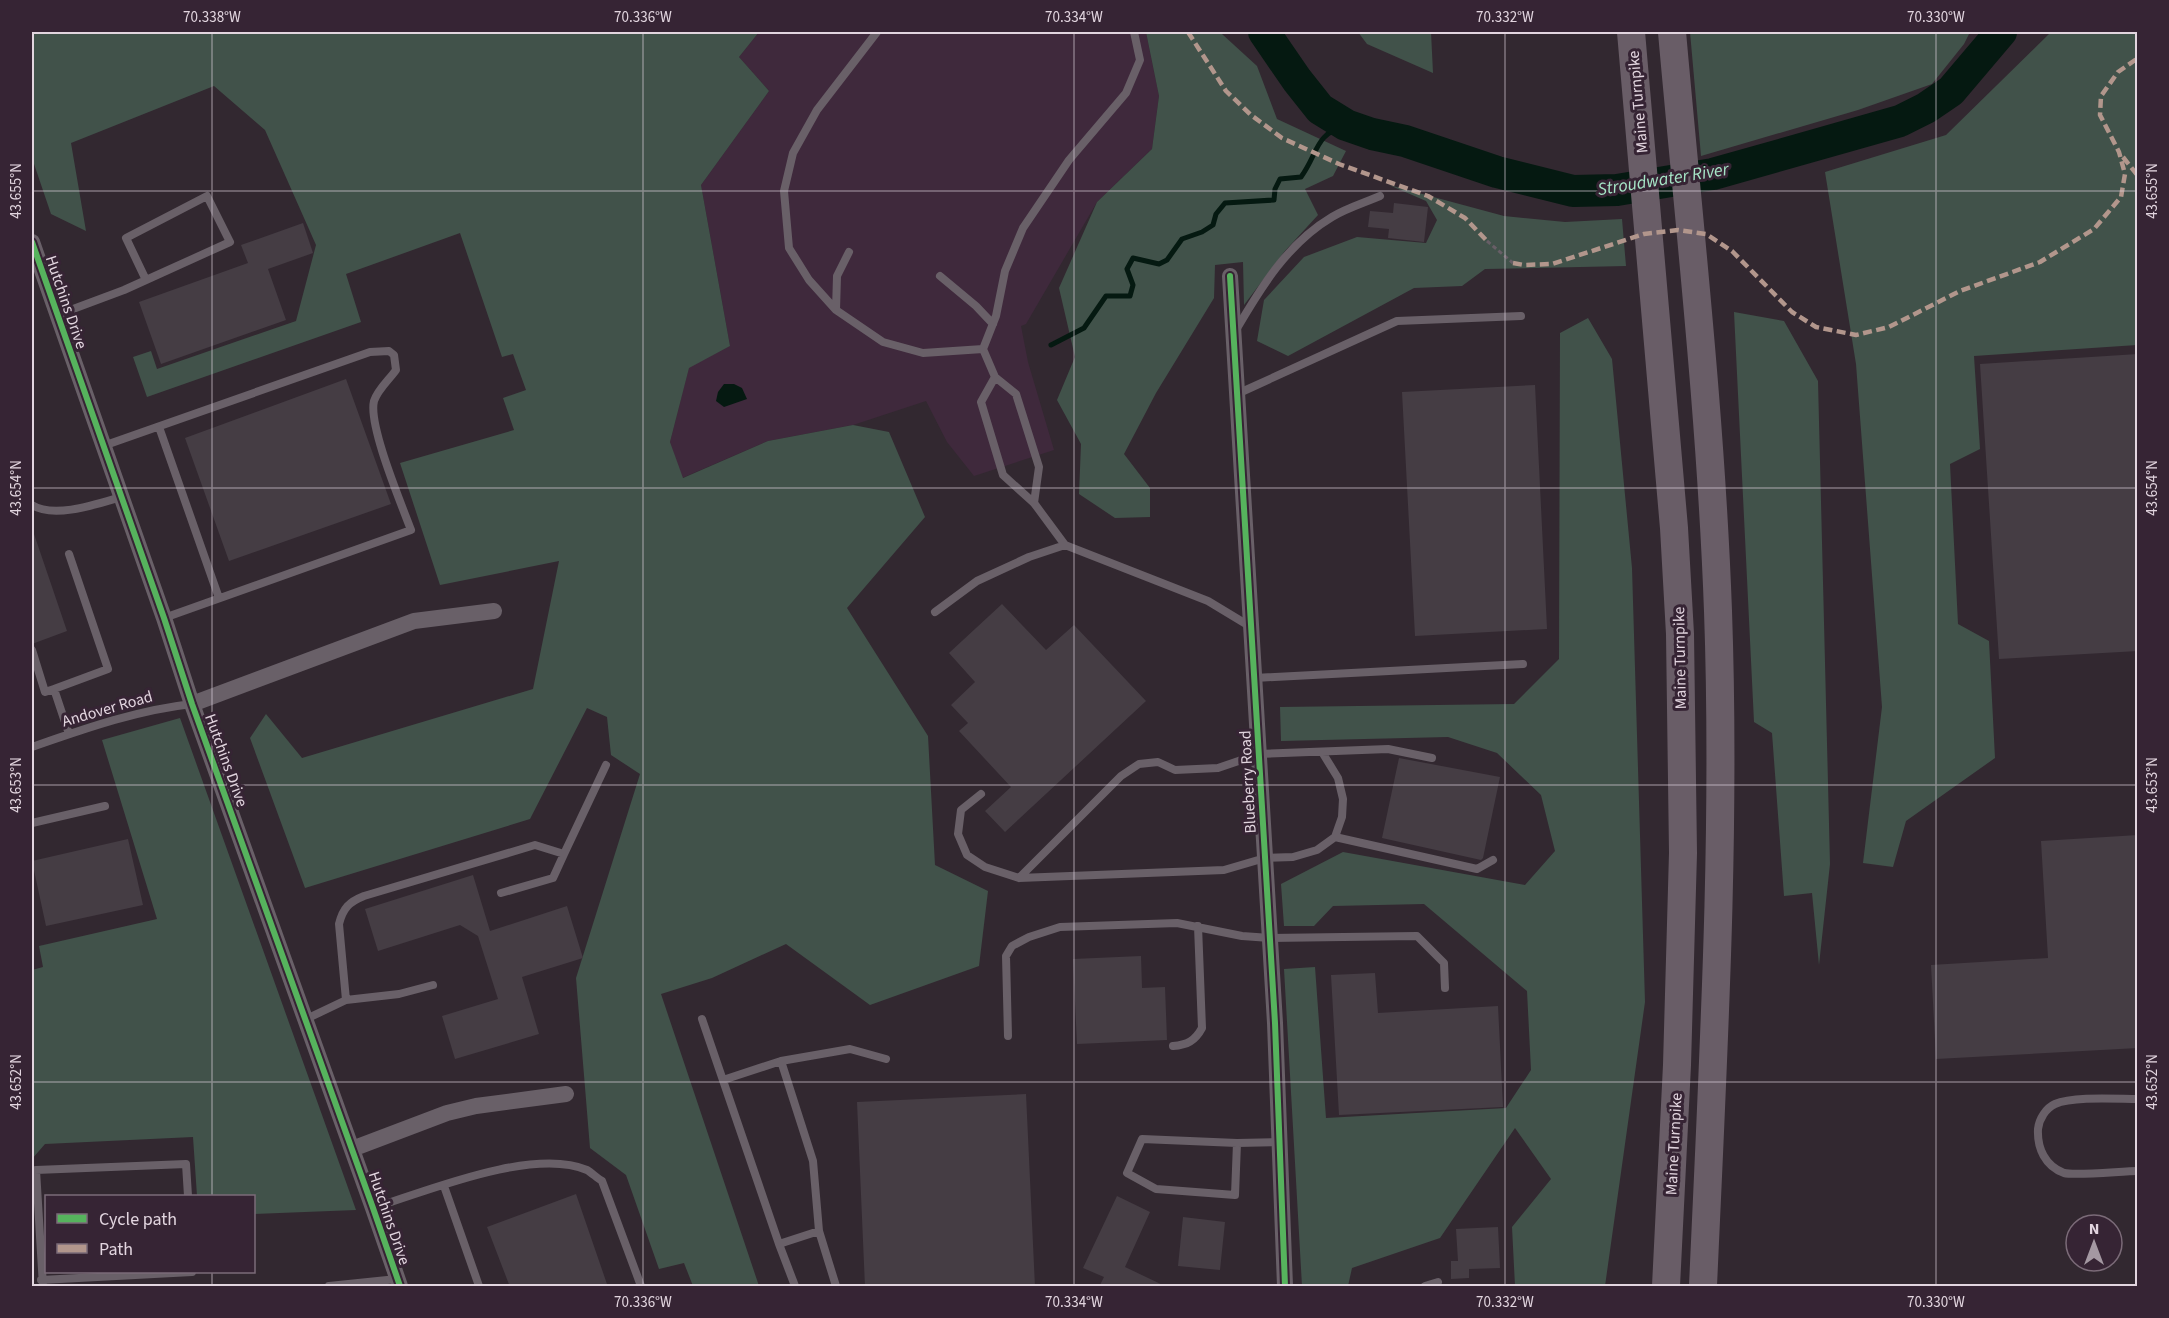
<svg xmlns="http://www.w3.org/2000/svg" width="2169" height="1318" viewBox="0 0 2169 1318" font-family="'Source Sans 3',sans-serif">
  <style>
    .built { fill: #3f293c }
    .green { fill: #41524a }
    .water { fill: #051911 }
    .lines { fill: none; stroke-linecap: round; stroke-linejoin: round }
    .stream { stroke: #051911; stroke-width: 5 }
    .river { stroke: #051911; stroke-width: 32 }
    .building { fill: #453d44 }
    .path { stroke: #675e66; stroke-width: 3; stroke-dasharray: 4.5 3; stroke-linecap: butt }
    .lane { stroke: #696068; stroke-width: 8 }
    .street { stroke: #696068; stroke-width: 16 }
    .highway { stroke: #695d67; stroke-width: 28 }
    .quiet { stroke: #b2968c; stroke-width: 4.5; stroke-dasharray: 9 4.5; stroke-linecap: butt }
    .cycleway-casing { stroke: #362434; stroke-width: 10 }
    .cycleway { stroke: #56b35d; stroke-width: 6 }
    .ticks { fill: none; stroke: #e2d5df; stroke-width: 1.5; stroke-opacity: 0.45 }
    .labels { text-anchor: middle; stroke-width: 6; stroke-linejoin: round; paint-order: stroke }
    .street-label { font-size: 16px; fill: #e2d5df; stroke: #362434 }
    .water-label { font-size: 18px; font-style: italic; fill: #a6e6c7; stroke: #362434 }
    .neatline { fill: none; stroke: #e2d5df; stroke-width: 2 }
    .ticks-label { font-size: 15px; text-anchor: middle; fill: #e2d5df }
  </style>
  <rect width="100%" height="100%" fill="#322830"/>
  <!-- built -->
  <path class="built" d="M759 32H1146L1159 96 1152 149 1097 202 1026 324 1021 326 1028 362 1054 450 974 476 947 442 926 401 853 425 768 441 682 478 670 442 689 367 730 346 701 185 769 91 739 57Z"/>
  <!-- green -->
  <path class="green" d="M32 32H759L739 57 769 91 701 185 730 346 689 368 670 442 683 478 768 441 853 425 889 432 925 517 847 608 928 736 935 865 988 891 979 966 870 1005 786 944 712 978 661 994 759 1286H693L684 1263 659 1269 626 1175 590 1148 576 978 640 774 611 755 607 717 587 708 530 819 305 888 250 738 266 714 302 758 533 689 559 561 440 585 400 463 514 430 503 398 526 390 513 354 502 357 460 233 346 274 361 322 147 397 133 357 151 351 157 369 296 321 316 245 265 130 214 86 71 143 86 231 51 214 32 158Z
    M1146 32H1222V34L1257 66 1277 119 1346 151 1333 176 1305 189 1318 215 1284 252 1244 305 1243 262 1215 265 1214 298 1156 393 1124 454 1150 488V517L1115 518 1079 494 1081 444 1057 400 1075 357 1059 288 1097 202 1152 149 1159 96Z
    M1358 32H1431L1433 73 1367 44Z
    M1690 32H1970L1964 44 1932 84 1858 110 1701 156Z
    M2051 32H2137V345L1974 356 1980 449 1950 464 1958 624 1989 641 1995 758 1906 821 1893 867 1863 863 1882 707 1856 364 1825 172 1946 135Z
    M1389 185 1504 216 1565 222 1622 219 1626 266 1485 269 1462 286 1414 288 1288 356 1257 341 1264 300 1304 257 1357 237 1426 243 1437 220 1426 201Z
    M1734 312 1784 321 1818 381 1830 864 1819 965 1812 893 1784 896 1772 733 1754 722Z
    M1588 318 1612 359 1632 568 1645 1002 1605 1286H1515L1512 1227 1551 1179 1515 1128 1440 1238 1352 1268 1348 1286H1302L1284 969 1315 967 1326 1118 1506 1108 1531 1070 1527 991 1424 904 1333 906 1314 926H1284L1281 884 1343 852 1525 885 1555 851 1541 795 1497 753 1448 737 1281 741 1280 707 1514 704 1559 659 1560 333Z
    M180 718 356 1210 254 1214V1196H197L193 1137 45 1144 32 1159V970L43 967 39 946 157 919 102 740Z"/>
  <!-- water -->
  <path class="water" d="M724 384H734L742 388 747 399 724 407 716 401 718 392Z"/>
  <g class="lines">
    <!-- stream -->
    <path class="stream" d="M1051 345 1084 328 1106 296H1130L1133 285 1127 269 1133 258 1159 264 1167 260 1182 239 1202 232 1213 225 1216 214 1225 203 1274 200 1275 189 1280 179 1301 177C1319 152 1314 135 1346 125"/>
    <!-- river -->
    <path class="river" d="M1264 32 1297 80 1320 109 1346 125 1372 134 1405 141 1497 172 1573 191 1617 190 1713 174 1900 121 1926 108 1951 91 2001 32"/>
  </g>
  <!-- building -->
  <path class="building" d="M1394 203 1428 207 1424 242 1388 238 1389 229 1368 227 1370 211 1393 213Z
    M303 223 313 253 268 269 286 320 161 364 139 302 248 263 241 245Z
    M2138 354V651L1999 659 1980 364Z
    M346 379 391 504 229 561 185 438Z
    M1535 385 1547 629 1415 636 1402 392Z
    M34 534 67 631 32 644V535Z
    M1002 604 1046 650 1074 625 1146 701 1005 832 985 811 1011 787 959 731 968 723 951 705 975 682 949 653Z
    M1399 758 1500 777 1483 858 1481 860 1382 838Z
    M2138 835V1048L1936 1059 1931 965 2048 958 2041 841Z
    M128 839 143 905 46 926 32 861Z
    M473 875 490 931 567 906 583 958 522 977 539 1034 455 1059 442 1016 498 999 478 936 460 925 378 951 365 909Z
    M1141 956 1142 988 1165 987 1167 1040 1077 1044 1073 959Z
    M1375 973 1378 1013 1498 1006 1503 1107 1339 1115 1331 975Z
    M1026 1094 1035 1287H865L857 1102Z
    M576 1194 608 1287H510L487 1227Z
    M1117 1196 1150 1212 1125 1267 1167 1287H1099L1104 1277 1083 1268Z
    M1183 1217 1225 1222 1220 1270 1178 1266Z
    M1498 1227 1500 1268 1469 1269V1278L1451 1279V1261H1458L1456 1229Z"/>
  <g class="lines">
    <!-- path -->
    <path class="path" d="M1487 241 1513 263"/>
    <!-- lane -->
    <path class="lane" d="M877 32 817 110 793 153 784 191 789 248 809 280 836 310 883 342 923 353 983 349
      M940 276 976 306 993 324
      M836 310 837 276 849 252
      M57 315 124 290 230 242 207 196 126 238 146 280
      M1236 330C1261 287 1288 243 1332 217 1347 208 1364 203 1380 196
      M995 377 981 402 1003 475 1034 503 1065 545 1208 601 1251 627
      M1237 394 1397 321 1521 316
      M159 427 219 598
      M103 446 370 352 389 351 394 355 396 370C389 380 378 389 374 401 368 425 401 503 411 530L164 618
      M1034 503 1039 467 1016 394 995 377 983 349 996 316 1005 271 1023 228 1069 160 1126 93 1140 60 1134 32
      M32 505C54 519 97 504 121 497
      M935 612 977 581 1029 557 1065 545
      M32 650 45 692 54 689 69 734
      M1255 678 1523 664
      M54 689 108 669 69 554
      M32 747C84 729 137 710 192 704
      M981 794 961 810 958 834 967 855 985 867 1019 878 1224 870 1265 858 1293 857 1317 850 1335 837 1342 817 1343 799 1338 778 1322 752
      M32 823 105 806
      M1335 837 1477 869 1493 860
      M1019 878 1121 776 1139 764 1158 762 1175 770 1218 768 1259 754 1388 749 1432 758
      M501 893 553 878 564 854
      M346 1000 339 924C343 908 349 902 364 896L535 845 564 854 606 765
      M306 1019 346 1000 399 994 433 985
      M702 1019 779 1244
      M1008 1036 1006 956 1012 946 1029 937 1060 927 1177 923 1242 936 1270 938 1417 936 1444 963 1445 988
      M1173 1046C1187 1045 1195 1041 1202 1028L1198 926
      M781 1061 850 1049 886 1059
      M723 1080 781 1061 813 1161 819 1231 836 1286
      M2138 1099C2117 1099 2073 1096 2055 1104 2046 1108 2039 1119 2038 1129 2037 1148 2045 1166 2064 1173 2076 1176 2123 1171 2138 1171
      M1237 1143 1235 1195 1156 1189 1127 1173 1142 1139 1237 1143 1280 1142
      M444 1186 479 1286
      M373 1208C427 1191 533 1147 587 1170 592 1173 597 1178 602 1181L641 1286
      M41 1280 192 1272
      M43 1286 36 1170 186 1164 188 1196
      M329 1286 397 1279
      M795 1286 779 1244 819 1231
      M1425 1286 1438 1282"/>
    <!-- street -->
    <path class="street" d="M32 242 164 618 192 704 373 1208 400 1286
      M1230 276 1275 1023 1285 1286
      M192 704 414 621 494 611
      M352 1149 447 1113 476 1106 566 1094"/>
    <!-- highway -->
    <path class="highway" d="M1631 32 1674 528 1680 634 1683 853 1677 1065 1666 1286
      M1672 32C1689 224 1711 417 1718 611 1726 836 1713 1061 1703 1286"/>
    <!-- quiet -->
    <path class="quiet" d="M1188 32 1226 91 1251 115 1282 138 1339 164 1428 196 1465 218 1487 241
      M2123 157 2138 176
      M1513 263 1524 265 1552 264 1644 234 1678 230 1706 234 1732 251 1792 312 1816 327 1856 335 1889 327 1960 291 2040 262 2094 229 2121 197 2125 174 2119 152 2100 115 2101 96 2118 72 2138 58"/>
    <!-- cycleway casing -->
    <g class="cycleway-casing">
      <path id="cycleway" d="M32 242 164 618 192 704 373 1208 400 1286
        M1230 276 1275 1023 1285 1286"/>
    </g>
    <!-- cycleway -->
    <use href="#cycleway" class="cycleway"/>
  </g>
  <!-- ticks -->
  <path class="ticks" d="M212 32V1196M643 32V1286M1074 32V1286M1505 32V1286M1936 32V1286M32 191H2138M32 488H2138M32 785H2138M32 1082H2138M212 1272V1286"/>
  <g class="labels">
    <!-- street labels -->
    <g class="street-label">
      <text transform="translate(1637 102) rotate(-95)" y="6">Maine Turnpike</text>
      <text transform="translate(67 302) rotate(71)" y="6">Hutchins Drive</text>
      <text transform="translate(1679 658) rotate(-91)" y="6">Maine Turnpike</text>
      <text transform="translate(107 708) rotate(-16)" y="6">Andover Road</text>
      <text transform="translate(227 760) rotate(70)" y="6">Hutchins Drive</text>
      <text transform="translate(1247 782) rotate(-93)" y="6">Blueberry Road</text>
      <text transform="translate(1673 1144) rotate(-87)" y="6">Maine Turnpike</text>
      <text transform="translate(390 1218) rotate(71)" y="6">Hutchins Drive</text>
    </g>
    <!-- water labels -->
    <g class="water-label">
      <text transform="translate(1663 179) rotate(-9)" y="6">Stroudwater River</text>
    </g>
  </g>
  <!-- border -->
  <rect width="2169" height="1318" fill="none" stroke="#362434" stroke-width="66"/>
  <!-- legend -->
  <rect x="45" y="1195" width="210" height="78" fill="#362434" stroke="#7b6b78" stroke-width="1.5"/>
  <rect x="57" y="1214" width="30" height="9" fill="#56b35d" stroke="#7b6b78" stroke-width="1.5"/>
  <text x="99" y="1225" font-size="18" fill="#e2d5df">Cycle path</text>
  <rect x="57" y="1244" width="30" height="9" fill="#b2968c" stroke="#7b6b78" stroke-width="1.5"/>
  <text x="99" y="1255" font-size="18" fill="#e2d5df">Path</text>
  <!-- north arrow -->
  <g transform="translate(2094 1243)"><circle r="28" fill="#362434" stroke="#7b6b78" stroke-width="1.5"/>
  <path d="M0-4.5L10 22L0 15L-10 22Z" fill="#a498a2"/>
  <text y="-9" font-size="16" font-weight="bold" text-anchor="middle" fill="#e2d5df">N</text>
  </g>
  <rect x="33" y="33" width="2103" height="1252" class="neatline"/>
  <g class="ticks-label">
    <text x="212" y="22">70.338°W</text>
    <text x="643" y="22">70.336°W</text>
    <text x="1074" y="22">70.334°W</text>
    <text x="1505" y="22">70.332°W</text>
    <text x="1936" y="22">70.330°W</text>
    <text transform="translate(16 191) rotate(-90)" y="5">43.655°N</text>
    <text transform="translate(2152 191) rotate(-90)" y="5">43.655°N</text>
    <text transform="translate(16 488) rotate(-90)" y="5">43.654°N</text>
    <text transform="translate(2152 488) rotate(-90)" y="5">43.654°N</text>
    <text transform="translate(16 785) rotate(-90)" y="5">43.653°N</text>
    <text transform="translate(2152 785) rotate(-90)" y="5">43.653°N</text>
    <text transform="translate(16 1082) rotate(-90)" y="5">43.652°N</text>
    <text transform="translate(2152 1082) rotate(-90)" y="5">43.652°N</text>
    <text x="643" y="1307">70.336°W</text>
    <text x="1074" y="1307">70.334°W</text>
    <text x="1505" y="1307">70.332°W</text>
    <text x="1936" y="1307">70.330°W</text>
  </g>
</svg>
